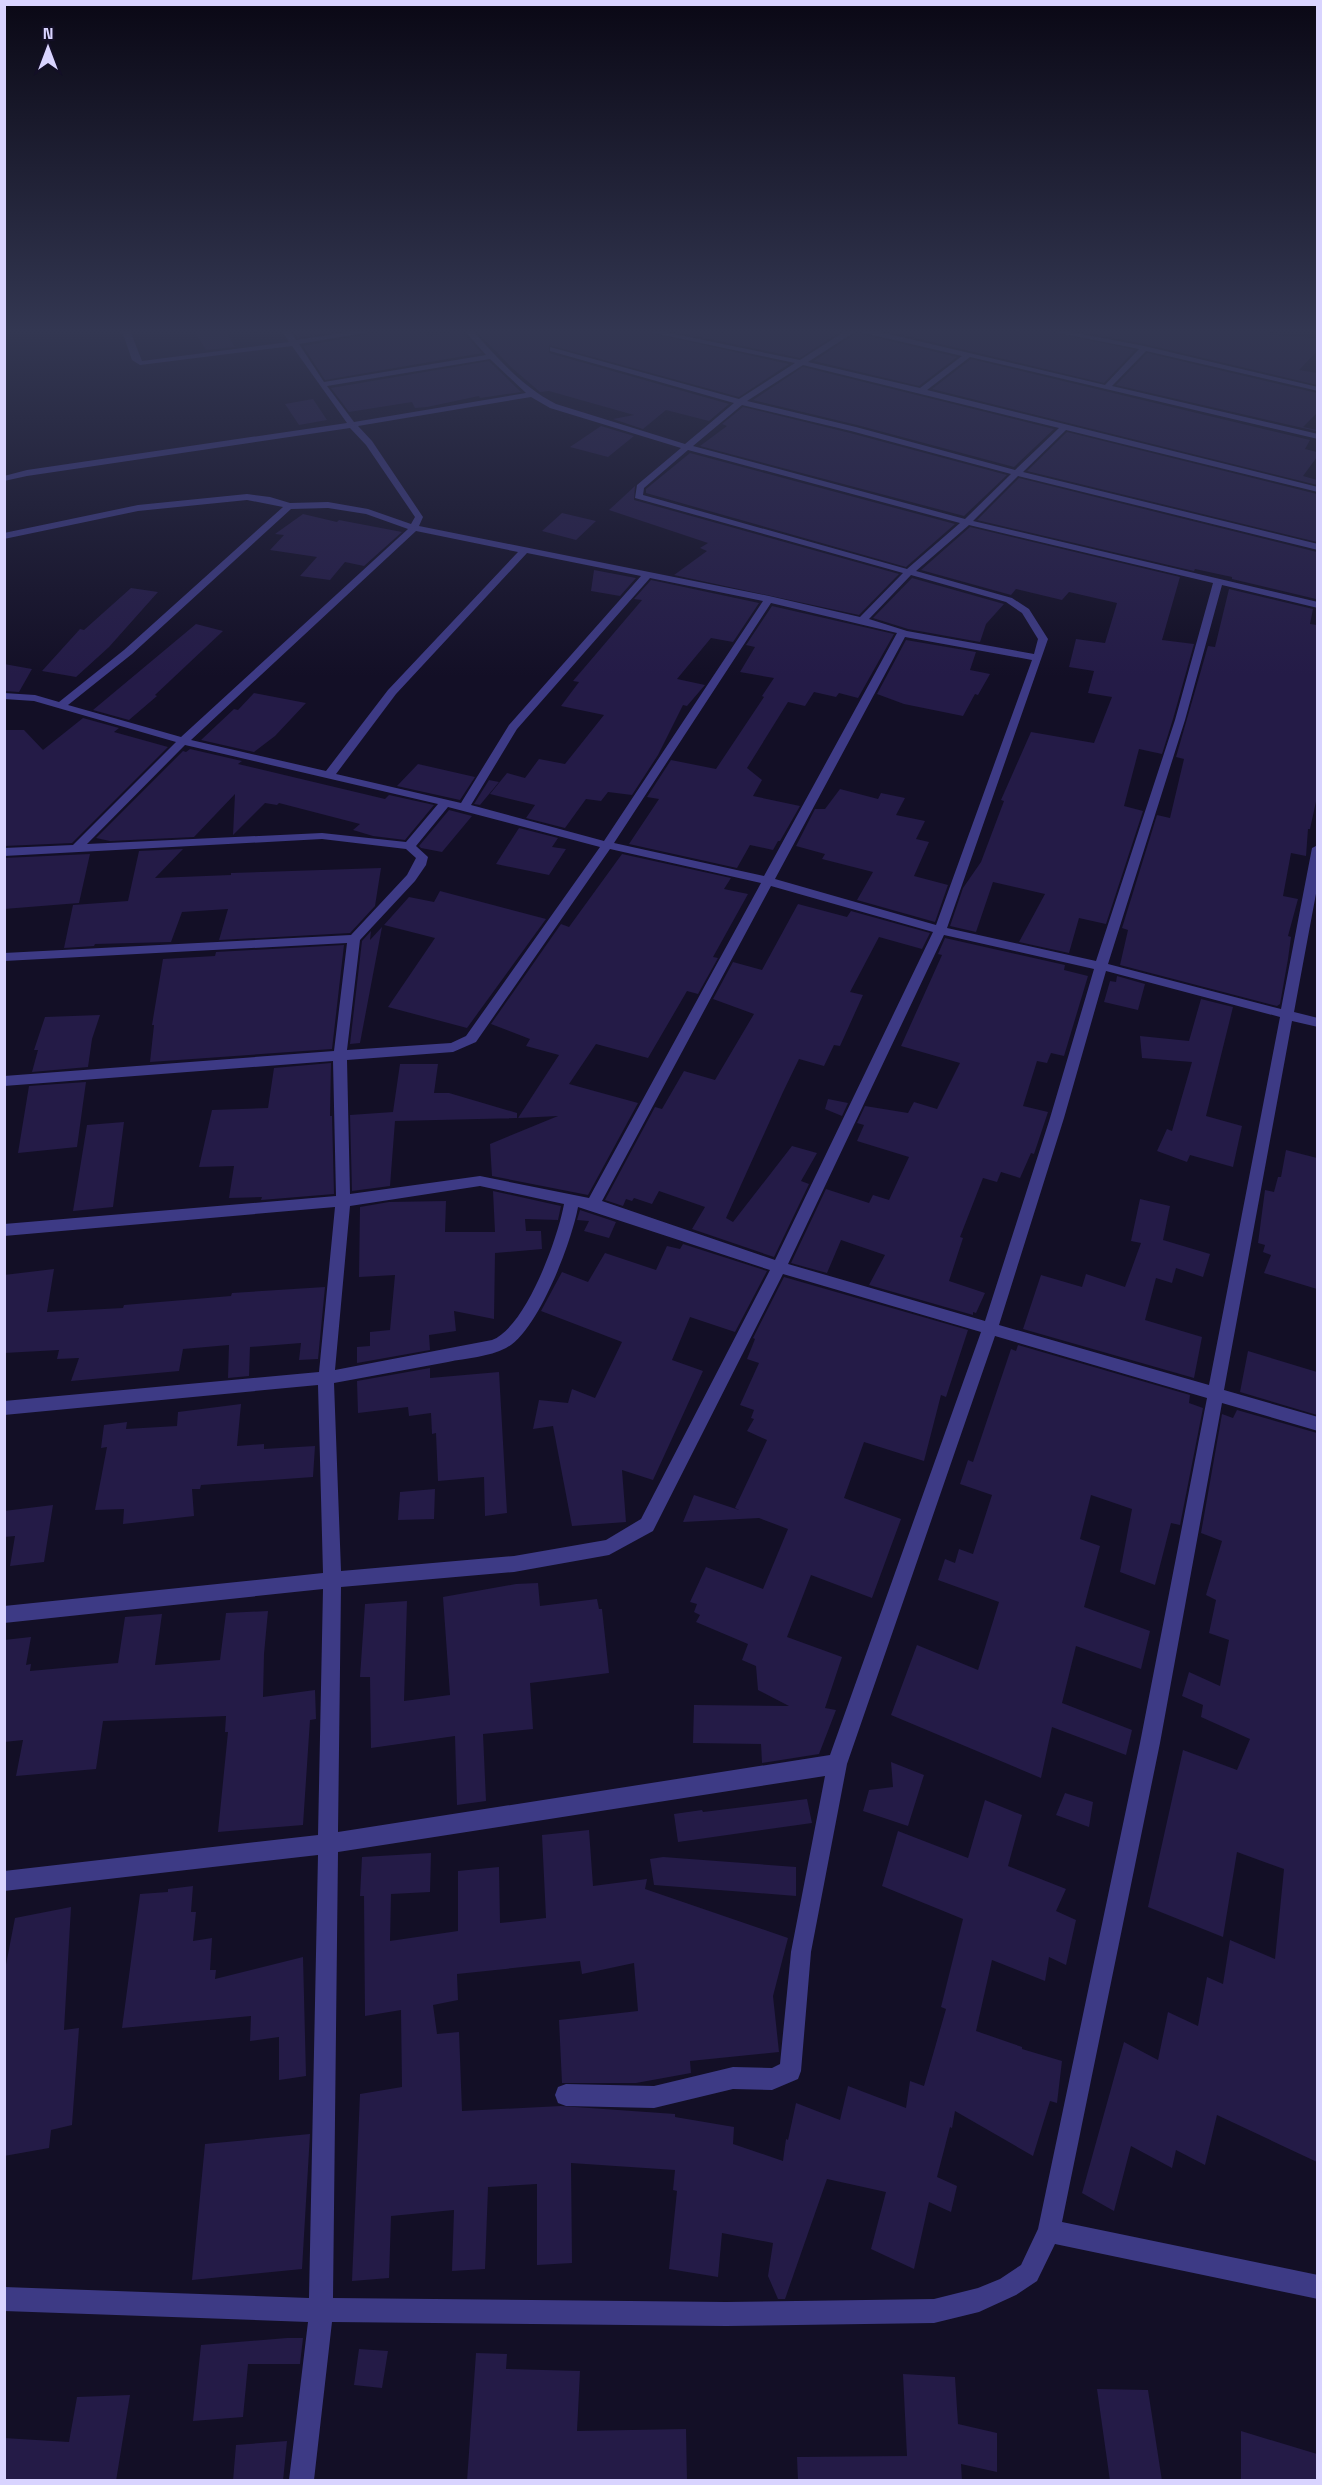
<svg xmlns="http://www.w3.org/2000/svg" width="1322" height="2485" viewBox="0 0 1322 2485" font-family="'Space Grotesk',sans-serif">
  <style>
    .building { fill: #241b47 }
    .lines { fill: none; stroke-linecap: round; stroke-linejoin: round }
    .minor { fill: #3d3a85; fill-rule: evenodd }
  </style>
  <rect width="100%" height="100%" fill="#130f26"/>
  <!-- building -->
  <path class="building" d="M192 328H224L235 347 206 350Z
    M292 328H360L297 338Z
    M479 328H628L789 364 739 397 549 345V353L729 404 709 421 666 410 643 429 613 419 634 415 549 391 540 392 512 368 474 329Z
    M656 328H701L725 333 733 328 760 332 767 328H846L800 358Z
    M873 328H1032L1135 350 1104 383Z
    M1062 328H1189L1267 332 1268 335 1317 338V351L1299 370 1317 373V385L1144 344Z
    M415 329 418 333 424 332 428 336 461 331 482 353 325 380 303 346 381 332Z
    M856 333 957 357 919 386 814 361Z
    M1147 353 1317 393V413L1303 427 1317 430 1316 431 1116 385Z
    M971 359 1310 440 1305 449 1317 452V457L1303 476 1317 480V485L932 389Z
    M489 361 521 392 480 398 479 396 427 407 415 408 412 402 349 412 331 388Z
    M803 367 1054 429 1014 467 857 425 753 400Z
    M313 399 327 420 299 425 285 404Z
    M743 407 850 433 1007 475 964 516 700 446 727 426 722 424Z
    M601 426 634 436 608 457 570 447Z
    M1067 432 1317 494V542L1027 471Z
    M690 453 955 524 906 567 646 493V489Z
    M1019 478 1317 552 1316 599 1232 579V577L1195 569 1194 571 977 520Z
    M635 486 634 500 899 574 859 615 674 575 707 551 700 548 708 543 609 510Z
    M562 513 596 521 576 540 542 531Z
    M303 514 337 522 339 520 402 532 364 566 345 562 330 580 300 576 317 557 270 550 284 535 275 534Z
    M970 527 1180 577 1162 640 1194 644 1173 719 1162 754 1139 749 1124 806 1143 811 1106 924 1079 918 1069 953 1019 942 1045 894 993 882 976 932 950 926 963 888 981 862 1004 801 1001 800 1031 732 1094 743 1112 697 1088 693 1094 671 1069 667 1076 639 1105 643 1117 603 1069 592 1062 600 1016 589 1011 595 921 570Z
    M594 570 636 578 620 596 591 591Z
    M912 578 1004 604 986 624 980 642 908 629 873 618Z
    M651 580 759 603 733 642 711 638 677 679 705 685 687 706 683 705 658 755 632 795 608 792 601 801 586 799 565 828 526 818 535 805 490 794 507 773 525 778 539 759 565 764 604 715 561 706 579 682 573 681 642 600 634 599Z
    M131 588 158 592 109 647 76 677 42 671 80 629 84 630Z
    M1229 589 1313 609 1310 624 1317 625V797L1310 829H1308L1306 856 1291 853 1283 896 1298 899 1288 936 1291 937 1288 959 1280 1004 1277 1006 1120 965 1128 930 1122 928 1157 815 1170 818 1184 759 1176 757 1208 646 1215 647Z
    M772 606 894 634 858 698 839 693 836 697 814 692 805 706 788 702 747 768 762 780 753 796 800 806 780 841H778L773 850 750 845 737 868 629 844 659 799 647 797 671 760 716 769 764 697 762 696 774 678 740 672 755 647 746 645Z
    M196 624 223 631 155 695 157 696 129 720 93 710Z
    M906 640 976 652 970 670 990 674 978 695 975 694 963 716 904 704 877 694Z
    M4 664 32 669 19 692 4 691Z
    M254 693 306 703 275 736 254 752 201 740 234 709 238 710Z
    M83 718 119 728 114 732 168 747 72 843 4 846V730H24L43 750Z
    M190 749 242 761 238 764 385 799 389 795 434 805 405 840 373 836 353 830 360 824 279 803 277 805 265 803 233 835 235 794 194 837 110 841 96 838 183 751 186 752Z
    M418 764 475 777 460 800 397 786Z
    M489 780 499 782 480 805 474 804Z
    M840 789 878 799 881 793 905 798 896 815 925 821 916 839 929 842 914 876 948 885 935 922 857 900 873 872 822 859 825 854 796 846 815 809H825Z
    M449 810 472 816 442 852 421 848 419 846Z
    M519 828 558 838 552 847 566 849 549 875 496 864Z
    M183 849 155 878 231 875V873L381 868 375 906 350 933 219 940 228 909 182 912 171 942 95 944 94 946 64 948 73 905 128 901 139 851Z
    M90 854 79 903 4 909V858Z
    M622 854 731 878 724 889 748 894 713 957 718 958 698 994 687 991 648 1058 596 1044 569 1084 638 1103 588 1195 492 1176 490 1144 558 1116 518 1118 559 1055 526 1046 530 1039 491 1024 561 924 569 927Z
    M440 891 546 919 467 1028 388 1007 435 938 384 925 409 897 434 902Z
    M798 904 847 917 851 911 930 933 922 949 879 937 850 992 863 995 840 1046 834 1045 824 1066 799 1059 783 1092 726 1218 733 1222 792 1146 817 1153 801 1181 809 1184 774 1257 692 1229 705 1207 659 1191 652 1204 634 1198 632 1201 626 1199 623 1206 605 1200 655 1107 662 1109 684 1071 715 1080 754 1014 713 999 733 962 762 970Z
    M382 927 360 1043 350 1044 362 941 371 931 370 940Z
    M945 938 1065 965 1064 970 1088 976 1064 1056 1051 1053 1047 1063 1037 1061 1023 1106 1048 1112 1034 1154 1031 1153 1020 1178 1001 1172 997 1182 983 1178 960 1237 963 1238 949 1281 985 1293 976 1313 973 1312V1315L869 1285 885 1255 841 1240 827 1273 791 1263 826 1189 869 1203 873 1195 889 1200 909 1157 857 1141 864 1125 857 1123 865 1106 908 1113 914 1102 937 1109 960 1063 901 1046 942 955 938 954Z
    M344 945 332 1049 150 1062 154 1025H152L163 959 215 956 216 952Z
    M1117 976 1145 984 1138 1010 1104 1002 1110 981 1116 982Z
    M1201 999 1233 1007 1206 1116 1242 1126 1233 1167 1190 1155 1187 1162 1157 1151 1167 1129 1172 1131 1192 1062 1142 1058 1140 1036 1189 1041Z
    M100 1015 92 1039 88 1067 32 1072 38 1050H34L45 1017Z
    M331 1063 330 1116H332L334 1194 261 1200 262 1197 229 1198 234 1166 199 1167 212 1110 268 1108 274 1068Z
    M400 1064H438L434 1093H449L517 1113V1118L395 1121 390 1186 352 1191 350 1115 393 1112Z
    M86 1082 77 1147 18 1153 29 1086Z
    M828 1099 848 1103 842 1116 825 1109Z
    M124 1122 113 1207 73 1211 87 1125Z
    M1286 1150 1317 1158V1289L1264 1273 1271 1255 1263 1252 1265 1245 1258 1243 1265 1190 1274 1192 1278 1177H1281Z
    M493 1191 561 1206 558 1220 525 1219 526 1231H541L542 1249 495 1253 494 1319 454 1311 456 1331 429 1335 430 1350 357 1363V1347L370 1346V1332L390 1330 395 1275 359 1277 360 1207 389 1202 446 1201 445 1232H495Z
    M1140 1199 1170 1206 1163 1240 1210 1254 1203 1277 1176 1268 1172 1283 1156 1278 1145 1320 1202 1337 1194 1378 1023 1329 1041 1275 1082 1287 1086 1274 1125 1287 1141 1243 1131 1241Z
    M580 1210 616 1222 609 1238 584 1231 589 1221 577 1220Z
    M683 1244 767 1271 735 1332 690 1317 672 1360 703 1371 653 1480 622 1470 626 1522 572 1526 553 1426 533 1429 539 1400 568 1403 572 1389 595 1398 622 1342 541 1311 562 1272 588 1282 605 1253 656 1270 667 1246 680 1249Z
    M54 1269 47 1312 123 1308 124 1305 231 1296 232 1293 325 1287 318 1359 299 1360 301 1343 250 1347 249 1376 228 1378 229 1345 183 1349 179 1371 71 1381 79 1358 57 1359 59 1350 4 1353V1275Z
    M784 1277 968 1330 946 1397 941 1395 924 1461 864 1442 844 1498 901 1519 872 1598 811 1575 787 1637 842 1657 825 1708 836 1710 819 1754 762 1763 761 1744 693 1743 694 1705 789 1706 758 1690 756 1666 742 1660 748 1644 696 1622 700 1615 694 1612 697 1604 690 1602 706 1567 763 1589 788 1529 759 1518 683 1522 694 1495 739 1510 735 1508 767 1440 747 1431 754 1419 751 1418 754 1410 740 1405 759 1363 747 1359 755 1339 753 1338Z
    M1018 1345 1190 1395 1189 1403 1203 1408 1180 1525 1171 1523 1155 1585 1120 1572 1132 1509 1091 1495 1080 1539 1100 1546 1084 1607 1150 1631 1141 1669 1076 1646 1062 1703 1132 1730 1126 1755 1052 1727 1041 1778 891 1715 917 1645 978 1670 999 1602 938 1580 945 1559 955 1563 959 1549 973 1554 992 1495 960 1484 968 1460 973 1462 1011 1349 1016 1351Z
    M1248 1351 1317 1372V1415L1240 1392Z
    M430 1368V1378L499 1372 507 1513 485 1516 484 1477 438 1481 436 1433 432 1434 431 1413 409 1416 408 1407 358 1413 357 1381Z
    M241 1404 237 1446 264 1444V1449L315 1446 313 1477 201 1485 200 1489H192L194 1516 123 1524 124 1509 95 1510 107 1447 101 1448 104 1425 127 1422 126 1429 177 1426 178 1412Z
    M1237 1410 1317 1433V2162L1217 2115 1205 2165 1176 2150 1172 2168 1131 2146 1114 2211 1082 2193 1124 2042 1158 2060 1168 2012 1198 2026 1207 1977 1223 1984 1230 1940 1275 1959 1284 1869 1237 1852 1223 1937 1148 1907 1183 1750 1237 1770 1250 1739 1201 1717 1203 1705 1182 1696 1189 1672 1220 1686 1229 1640 1209 1633 1216 1600 1206 1595 1222 1541 1201 1533 1222 1414 1233 1418Z
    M435 1489 434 1519 398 1520 400 1492Z
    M53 1505 44 1562 10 1566 15 1536 4 1537V1511Z
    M538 1583 540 1606 597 1599 599 1609H602L609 1673 530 1683 533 1729 483 1734 486 1801 457 1805 455 1736 371 1748 370 1677H360L365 1604 407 1601 404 1701 450 1695 443 1597 516 1584Z
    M268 1611 264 1654 263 1697 315 1690 316 1719 310 1720 303 1825 218 1832 228 1732H225L226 1716 103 1721 96 1769 16 1776 23 1740 4 1742V1640L31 1637 26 1665 31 1664 30 1671 118 1663 125 1617 162 1614 155 1665 220 1660 226 1613Z
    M891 1762 924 1775 908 1826 863 1811 869 1790 893 1787Z
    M1065 1793 1093 1802 1089 1827 1056 1815Z
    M807 1799 812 1823 678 1842 674 1814 702 1810 703 1812Z
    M985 1800 1022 1815 1008 1866 1066 1889 1056 1911 1076 1920 1066 1965 1049 1957 1045 1981 992 1960 976 2031 1022 2047V2049L1062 2061 1057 2103 1050 2101 1033 2156 955 2111 952 2128 950 2127 937 2177 957 2186 951 2212 929 2202 914 2269 871 2249 886 2192 827 2179 785 2299H778L768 2276 773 2243 722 2233 718 2277 669 2269 677 2191 673 2190 675 2170 571 2163 572 2263 537 2265V2184L488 2187 485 2269 452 2271 454 2210 391 2216 389 2278 352 2281 360 2094 402 2087 401 2010 365 2016 364 1896H360L362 1857 431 1853 430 1892 391 1894 390 1941 458 1931V1871L499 1867 500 1923 546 1918 542 1835 589 1830 593 1886 647 1879 645 1889 788 1938 773 1996 779 2052 690 2061 691 2073 636 2083H562L559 2020 638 2011 634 1963 582 1974 580 1961 457 1974 458 2000 433 2005 437 2034 459 2032 462 2111 561 2106 675 2114V2117L734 2127 733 2144 783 2161 786 2139 788 2140 796 2103 840 2120 848 2086 906 2108 910 2081 924 2086 946 2009 941 2007 963 1919 882 1886 898 1831 968 1858Z
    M663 1857 796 1867V1896L654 1885 650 1859Z
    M193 1886 191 1912H196L193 1941 212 1938 210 1970H216L215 1979 303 1957 306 2076 279 2080V2037L250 2041 251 2016 122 2028 140 1894 168 1892V1889Z
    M71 1907 64 2030 79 2028 72 2125 51 2130 49 2148 4 2156V1975L15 1918Z
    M310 2134 302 2269 192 2280 205 2144Z
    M287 2338H303L300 2364H248L243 2417 193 2421 201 2345Z
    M359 2349 388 2351 382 2388 354 2385Z
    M476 2353 507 2354 506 2369 580 2371 577 2431 686 2429 687 2481H467Z
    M903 2374 955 2377 958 2424 997 2433V2472L961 2464 962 2481H798L797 2457 907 2456Z
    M1097 2389 1148 2390 1162 2481H1110Z
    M130 2395 116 2481H4V2438L69 2442 77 2397Z
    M1241 2431 1317 2454V2481H1241Z
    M287 2441 283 2481H233L236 2445Z"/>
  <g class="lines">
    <!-- minor -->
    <path class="minor" d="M88 328H108L91 332Z
      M121 328H129L142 361 289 342 280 328H288L296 340 375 328H393L299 344 324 382 486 355 462 328H470C497 357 521 386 556 404L685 444 734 403 550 351V347L739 399 795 363 630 328H645L800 360 850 328H863L1105 385 1139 349 1034 328H1050L1144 346 1318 387V391L1146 351 1112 386 1318 434V439L970 357 927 390 1318 487V492L1066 430 1023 472 1318 544V550L1018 476 973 521 1318 602V608L1222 585 1185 720 1108 964 1281 1009 1312 848 1318 845V883L1294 1012 1318 1018V1027L1292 1021 1224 1390 1318 1417V1431L1222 1403 1160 1743 1062 2222 1318 2275V2299L1055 2244 1037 2281 1016 2295 979 2312 934 2323 726 2326 332 2322 314 2480H289L308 2322 4 2311V2287L309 2298 318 1855 4 1891V1871L318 1835 323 1589 4 1623V1606L323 1573 318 1385 4 1415V1401L319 1372 335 1207 4 1236V1224L336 1196 333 1061 4 1086V1076L334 1051 347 943 4 961V953L351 935 407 875 416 858 406 849 322 839 4 856V848L73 845 176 742 34 701 4 699V693L35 695 59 702 124 650 283 507 247 500 138 511 4 539V533L138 505 247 494 270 497 290 503 328 502 368 509 411 524 415 517 366 445 350 428 27 476 4 481V476L27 470 347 423 292 346 140 365 132 360ZM856 331 962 356 920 388 808 362ZM490 359 526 393 354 422 327 386ZM803 365 1059 428 1015 470 856 427 747 401ZM531 397 550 408 681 448 637 485 635 498 903 573 860 617 769 596 419 526 423 517 372 441 358 426ZM742 405 851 431 1011 474 965 519 693 446ZM688 450 960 523 907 569 643 495 644 488ZM328 508 366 514 408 529 181 737 68 705 132 654 291 509ZM969 525 1213 583 1175 720 1096 961 947 928 1048 639 1029 609 1012 598 916 571ZM416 531 518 552 388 690 326 771 191 740ZM527 553 641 576 509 725 461 803 336 774 396 694ZM911 575 1006 602 1022 613 1038 639 1034 654 907 631 869 619ZM650 578 763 601 604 841 471 805 517 729ZM771 603 897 633 764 876 614 843ZM905 637 1032 660 936 925 775 879ZM185 745 438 804 406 842 322 833 87 844ZM448 807 600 847 466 1036 451 1043 347 1050 360 940 415 881 426 865 428 857 416 846ZM610 849 761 883 589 1198 480 1176 350 1194 347 1060 453 1052 476 1042ZM771 886 933 932 775 1260 602 1201ZM944 935 1094 969 1050 1118 985 1321 788 1264ZM1106 971 1280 1017 1209 1385 999 1325 1064 1118ZM480 1186 564 1204C558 1238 526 1327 492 1340L335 1370 350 1206ZM578 1207 770 1270 641 1519 606 1540 514 1556 341 1571 334 1383C372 1376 410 1369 448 1362 466 1358 489 1357 506 1348 538 1332 572 1241 578 1207ZM783 1274 981 1332 830 1755 338 1832 341 1587 514 1572 609 1555 653 1531ZM995 1336 1207 1398 1140 1743 1038 2229 1021 2265 1000 2279 978 2288 934 2299 726 2302 333 2298 338 1852 825 1776 791 1952 780 2064 772 2068 733 2067 654 2086 566 2084 558 2087 555 2095 558 2103 566 2106 654 2108 733 2089 772 2090 798 2079 801 2071 811 1952 847 1764Z"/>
  </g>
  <!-- sky -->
  <linearGradient id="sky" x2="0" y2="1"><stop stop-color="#0a0815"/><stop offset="0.49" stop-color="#333752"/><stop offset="1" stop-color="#333752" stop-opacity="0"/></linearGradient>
  <rect width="1322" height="676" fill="url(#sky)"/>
  <!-- border -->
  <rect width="1322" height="2485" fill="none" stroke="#d9d4ff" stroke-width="12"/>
  <!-- north arrow -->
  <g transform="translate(48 48)" stroke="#130f26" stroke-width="4.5" paint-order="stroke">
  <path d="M0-4.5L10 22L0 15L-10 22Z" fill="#d9d4ff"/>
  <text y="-9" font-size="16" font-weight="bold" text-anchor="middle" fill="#d9d4ff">N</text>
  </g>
</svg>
